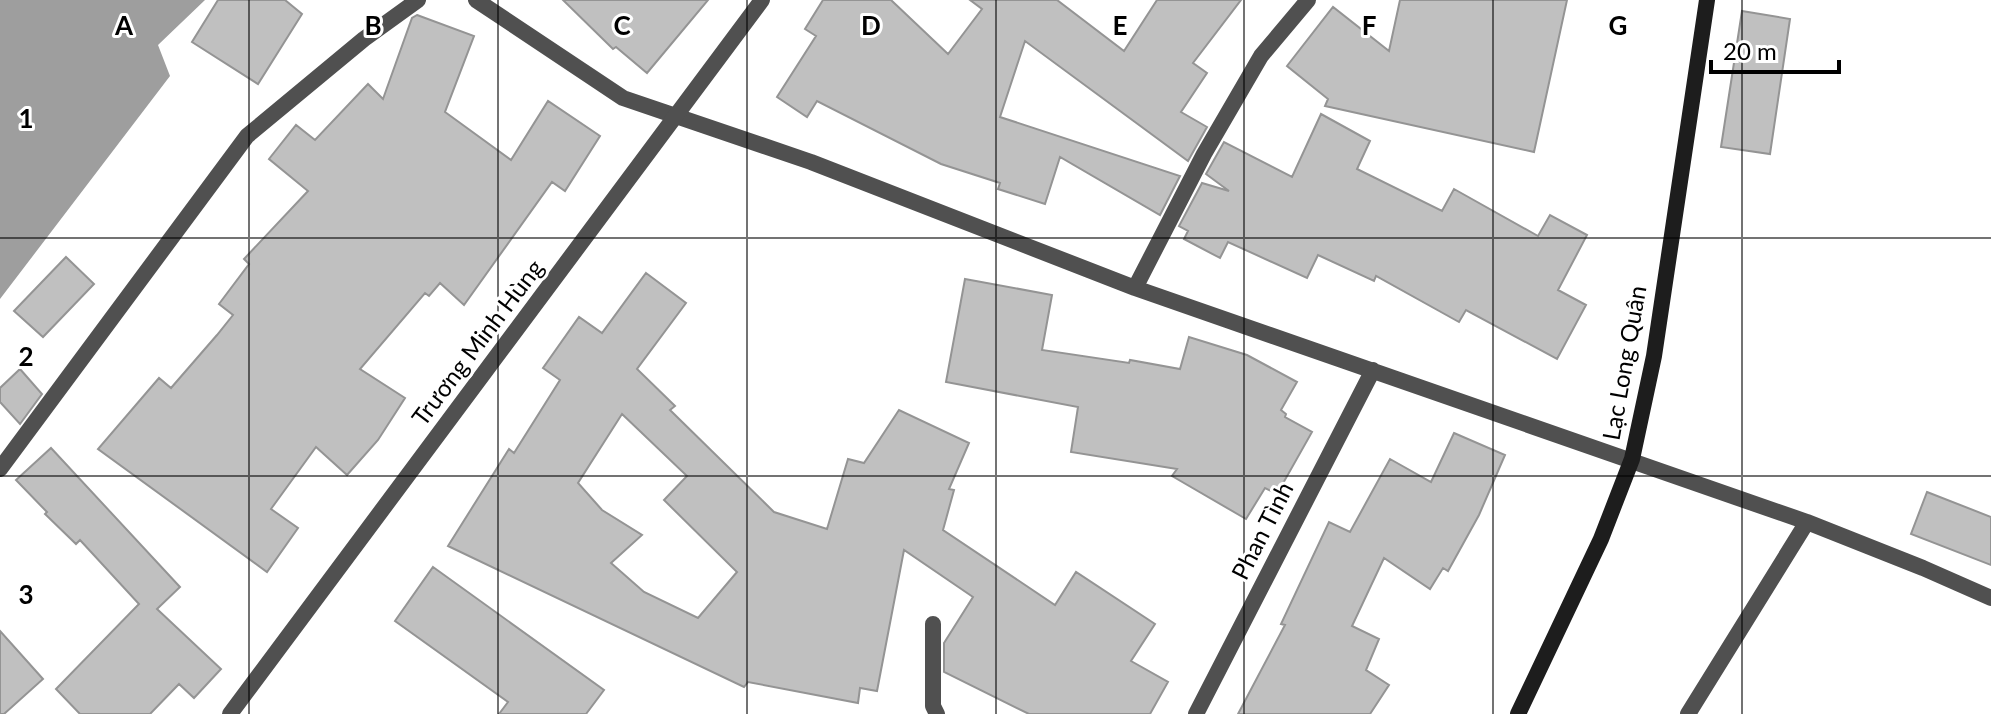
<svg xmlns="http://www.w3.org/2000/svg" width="1991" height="714" viewBox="0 0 1991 714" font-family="Lato,sans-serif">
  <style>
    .water { fill: #9e9e9e }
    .building { fill: #c0c0c0; stroke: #949494; stroke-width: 2; fill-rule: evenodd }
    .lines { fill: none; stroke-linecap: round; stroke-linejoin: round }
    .minor { stroke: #505050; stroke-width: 16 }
    .tertiary { stroke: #505050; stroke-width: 16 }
    .secondary { stroke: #1d1d1d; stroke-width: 16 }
    .grid { fill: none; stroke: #000; stroke-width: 2; stroke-opacity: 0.55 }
    .labels { text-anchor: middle; stroke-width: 6; stroke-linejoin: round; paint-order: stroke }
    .street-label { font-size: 24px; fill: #000; stroke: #fff }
    .grid-label { font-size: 26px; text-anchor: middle; font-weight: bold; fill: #000; stroke: #fff; stroke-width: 6; stroke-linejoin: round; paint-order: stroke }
  </style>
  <rect width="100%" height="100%" fill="#fff"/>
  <!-- water -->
  <path class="water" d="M0 0H205L158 45 170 76 0 299Z"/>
  <!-- building -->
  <path class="building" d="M218 0H285L302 14 258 84 192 42Z
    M563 0H708L647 73 616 47 613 49Z
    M823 0H891L948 54 982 9 970 0H1057L1124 51 1157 0H1241L1193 63 1207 73 1181 112 1207 127 1188 161 1025 41 1000 117 1180 176 1160 215 1060 157 1045 204 998 189 1000 183 941 164 817 101 807 117 777 97 816 36 805 29Z
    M1400 0H1567L1534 152 1325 106 1328 99 1287 66 1333 7 1389 51Z
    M1742 11 1790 19 1770 154 1721 147Z
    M417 15 474 36 445 112 511 160 548 101 600 136 565 191 552 182 464 305 440 283 429 296 425 293 360 369 405 398 378 440 347 475 316 447 271 509 298 528 267 572 98 449 159 378 171 388 217 335 233 315 219 304 249 264 244 259 308 191 269 159 296 125 315 140 368 84 383 99 412 18Z
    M1321 114 1370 141 1357 169 1442 211 1454 189 1538 236 1550 215 1587 235 1558 290 1586 305 1557 359 1466 310 1459 322 1376 276 1374 281 1318 255 1307 278 1228 242 1220 258 1184 239 1188 231 1179 226 1202 183 1229 191 1206 174 1224 142 1292 177Z
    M66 257 94 284 43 337 14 311Z
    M646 273 686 303 637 369 675 406 670 410 774 512 827 529 848 459 864 463 899 410 969 443 949 489 954 490 943 530 1055 605 1076 572 1155 624 1131 661 1168 682 1150 714H1029L944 672V643L973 597 904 550 877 691 860 688 858 703 748 682 744 687 448 546 509 449 514 453 560 380 543 368 579 317 602 333ZM622 414 687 476 664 500 737 572 698 618 644 592 611 563 642 535 602 510 578 483Z
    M965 279 1052 295 1042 350 1129 363 1130 360 1180 369 1189 337 1247 355 1297 382 1281 410 1286 414 1285 417 1312 432 1277 494 1265 488 1246 519 1172 476 1177 469 1071 452 1078 407 946 382Z
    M20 369 42 394 20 424 0 402V388Z
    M1454 433 1505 455 1479 515 1448 571 1443 568 1430 589 1384 558 1352 626 1379 639 1366 670 1389 685 1370 714H1238L1285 625 1281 624 1329 522 1350 532 1390 459 1431 482Z
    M51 448 180 587 157 609 221 669 194 698 179 684 150 714H80L56 689 139 604 80 540 76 544 45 514 47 512 16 480Z
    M1927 492 1991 517V565L1911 534Z
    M433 567 604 690 586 714H499L508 702 395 621Z
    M0 631 43 679 4 714H0Z"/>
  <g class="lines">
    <!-- minor -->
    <path class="minor" d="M476 0 623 98 811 162 1135 288 1807 522 1923 568 1991 598
      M1135 288 1204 154 1261 56 1308 0
      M0 469 247 136 364 39 418 0
      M933 624V706L937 714
      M1196 714 1373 370
      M1688 714 1807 522"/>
    <!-- tertiary -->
    <path class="tertiary" d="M230 714 762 0"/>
    <!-- secondary -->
    <path class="secondary" d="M1518 714 1601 539 1632 459 1654 356 1707 0"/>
  </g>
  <!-- grid -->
  <path class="grid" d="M249 0V714M498 0V714M747 0V714M996 0V714M1244 0V714M1493 0V714M1742 0V714M0 238H1991M0 476H1991"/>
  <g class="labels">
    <!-- street labels -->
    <g class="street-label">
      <text transform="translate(478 343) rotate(-53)" y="8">Trương Minh Hùng</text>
      <text transform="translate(1625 363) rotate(-80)" y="8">Lạc Long Quân</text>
      <text transform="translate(1263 531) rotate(-63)" y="8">Phan Tình</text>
    </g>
  </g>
  <g class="grid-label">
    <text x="124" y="35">A</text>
    <text x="373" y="35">B</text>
    <text x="622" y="35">C</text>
    <text x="871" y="35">D</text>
    <text x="1120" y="35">E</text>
    <text x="1369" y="35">F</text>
    <text x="1618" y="35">G</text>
    <text x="26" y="128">1</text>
    <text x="26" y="366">2</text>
    <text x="26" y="604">3</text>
  </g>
  <!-- scale -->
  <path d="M1711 60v12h128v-12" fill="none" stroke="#000000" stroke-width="4"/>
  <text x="1723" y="60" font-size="24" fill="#000000" stroke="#ffffff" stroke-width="6" paint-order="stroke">20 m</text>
</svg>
